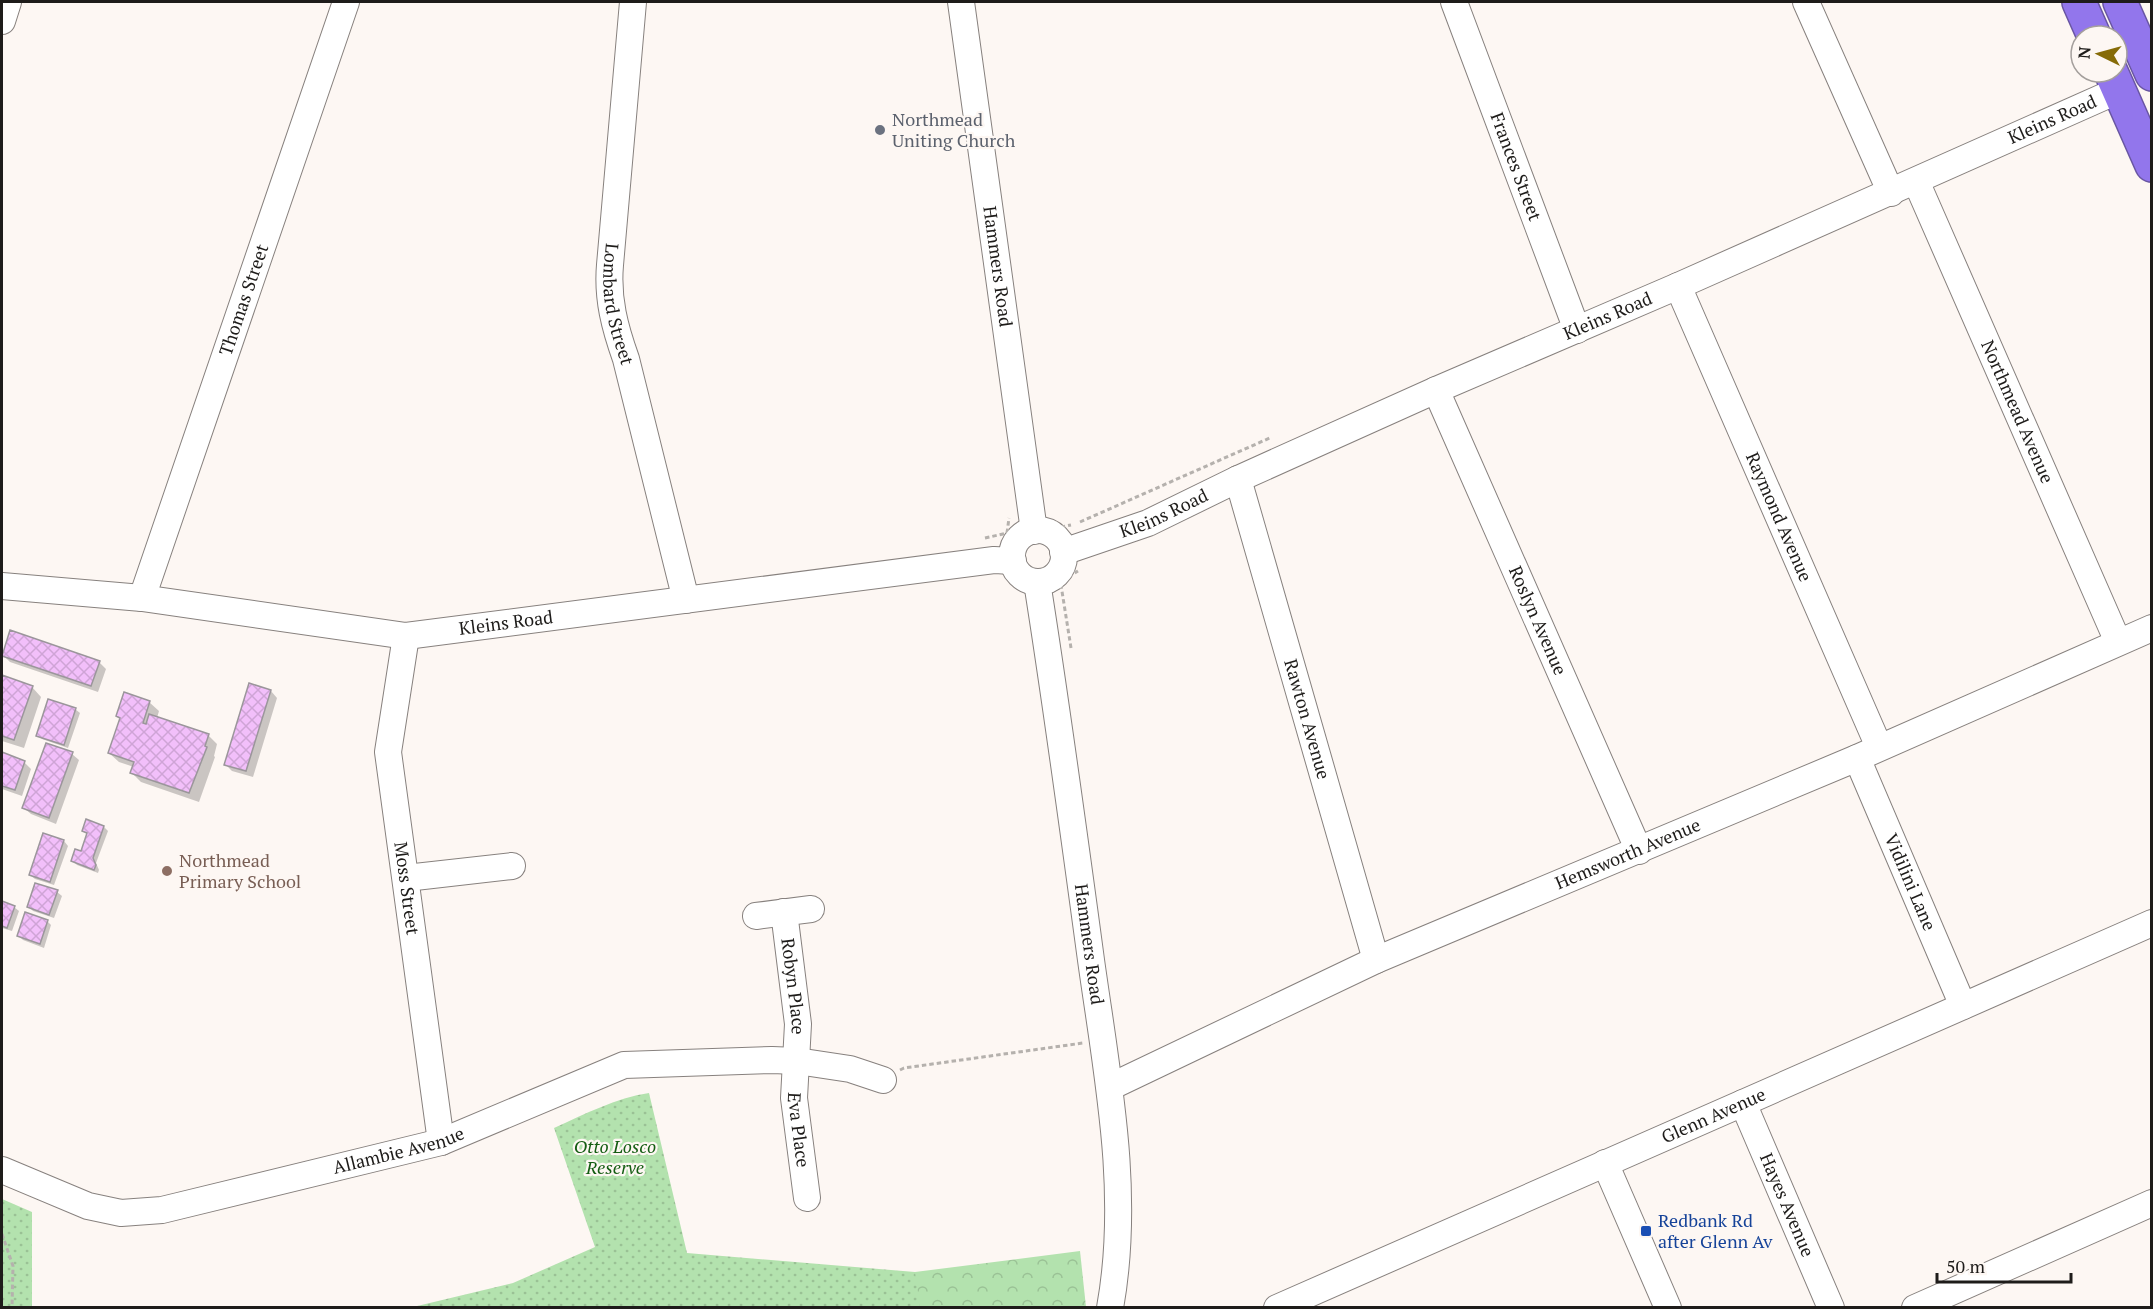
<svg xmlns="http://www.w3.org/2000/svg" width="2153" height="1309" viewBox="0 0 2153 1309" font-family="'PT Serif',serif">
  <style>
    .forest { fill: url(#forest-crowns) }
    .park { fill: url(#park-dots) }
    .shadow { fill: #0003 }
    .building { fill: url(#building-cross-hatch); stroke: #9b969b; stroke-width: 1.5 }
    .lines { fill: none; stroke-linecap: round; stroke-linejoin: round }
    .minor-casing { stroke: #87817e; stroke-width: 28 }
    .highway-casing { stroke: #6956a2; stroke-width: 36 }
    .path { stroke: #b5b1ad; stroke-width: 3; stroke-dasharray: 4.5 3; stroke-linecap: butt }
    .minor { stroke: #fff; stroke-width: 26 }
    .highway { stroke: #9276ec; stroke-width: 33 }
    .worship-dot { fill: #6b7280; stroke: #fdf7f3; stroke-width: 2 }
    .education-dot { fill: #8d6e63; stroke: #fdf7f3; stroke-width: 2 }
    .transit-dot { fill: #1a4fb4; stroke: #fdf7f3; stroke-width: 2 }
    .labels { text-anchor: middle; stroke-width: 4.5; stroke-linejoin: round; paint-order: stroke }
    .worship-label { font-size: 18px; fill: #5b616d; stroke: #fdf7f3; text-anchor: start }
    .street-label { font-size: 18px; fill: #1e1c1a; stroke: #fdf7f3 }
    .education-label { font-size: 18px; fill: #785e54; stroke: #fdf7f3; text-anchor: start }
    .park-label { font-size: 18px; font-style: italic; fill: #145d12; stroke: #fdf7f3 }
    .transit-label { font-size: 18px; fill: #164399; stroke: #fdf7f3; text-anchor: start }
  </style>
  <defs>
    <pattern id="forest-crowns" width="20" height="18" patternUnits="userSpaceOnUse" patternTransform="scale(1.5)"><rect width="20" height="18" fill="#b3e2ae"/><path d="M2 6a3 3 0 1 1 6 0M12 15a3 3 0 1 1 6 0" fill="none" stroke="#9ac195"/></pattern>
    <pattern id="park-dots" width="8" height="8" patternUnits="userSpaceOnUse" patternTransform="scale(1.5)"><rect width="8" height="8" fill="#b3e2ae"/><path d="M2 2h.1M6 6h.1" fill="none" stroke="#9ac195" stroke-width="1.8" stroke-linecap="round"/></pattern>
    <pattern id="building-cross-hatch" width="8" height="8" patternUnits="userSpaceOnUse" patternTransform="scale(1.5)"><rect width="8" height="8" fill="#f2bffa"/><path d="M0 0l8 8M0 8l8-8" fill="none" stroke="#cfa4d6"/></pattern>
  </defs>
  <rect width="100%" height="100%" fill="#fdf7f3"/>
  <!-- forest -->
  <path class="forest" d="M1080 1251 1086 1307 901 1308 915 1272Z"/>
  <!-- park -->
  <path class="park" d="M649 1093 687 1253 915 1272 920 1307H413L513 1283 595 1247 554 1128C585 1114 616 1098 649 1093Z
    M2 1199 32 1212V1307H2Z"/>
  <!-- shadow -->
  <path class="shadow" d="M3 655 99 662 106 669 98 692 10 662Z
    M2 677 32 687 41 697 24 748 2 741Z
    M271 691 277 698 253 777 232 771 225 764Z
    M149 702 159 711 157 718 208 735 217 744 214 756 215 757 199 802 141 782 132 773 134 767 119 762 109 753 121 719 118 716Z
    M75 709 80 713 68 748 42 739 38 735Z
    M2 754 24 762 31 769 22 796 2 789Z
    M72 754 79 760 56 824 31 814 24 808Z
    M104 827 108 831 96 863 99 870 98 873 77 865 73 861 82 853 88 835 83 831Z
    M64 841 68 846 54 885 35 879 30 875Z
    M57 892 62 896 54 918 33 911 29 907Z
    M2 902 14 907 19 911 12 931 2 928Z
    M47 921 51 925 44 948 23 940 19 936Z"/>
  <!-- building -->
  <path class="building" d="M10 630 100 661 91 686 2 656Z
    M2 675 33 686 14 740 2 736Z
    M249 683 271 690 246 771 224 765Z
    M124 692 150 701 143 723 146 724 149 714 209 734 205 746 207 747 189 793 130 773 134 762 108 753 120 718 116 716Z
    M48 699 76 708 64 745 36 736Z
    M46 743 73 752 49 818 22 808Z
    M2 752 25 761 15 790 2 786Z
    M86 819 104 826 93 858 96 865 94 870 71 861 75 849 81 851 87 833 82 831Z
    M43 833 64 840 50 882 29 875Z
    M35 883 58 890 49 915 27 907Z
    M2 901 15 906 7 928 2 926Z
    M25 912 48 920 40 944 17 936Z"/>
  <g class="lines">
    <!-- minor casing -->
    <g class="minor-casing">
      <g id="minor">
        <path id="s1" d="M633 2 610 265C607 299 615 328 626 359L686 600"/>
        <path id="s2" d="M961 2 1034 531"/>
        <path id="s3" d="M1454 2 1577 330"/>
        <path d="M1806 2 1891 193"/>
        <path d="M2 21 8 2"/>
        <path id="s4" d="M1916 181 2118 642"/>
        <path id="s5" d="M1678 286 1879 747"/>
        <path id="s6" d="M1436 390 1639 851"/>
        <path id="s7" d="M1238 479 1376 960"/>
        <circle cx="1038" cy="556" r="26"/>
        <path id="s8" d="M1063 552 1148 523 1238 479 1436 390 1678 286 2119 90"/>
        <path id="s9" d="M1037 582C1057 708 1074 834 1091 960 1107 1075 1131 1192 1110 1308"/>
        <path id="s10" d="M2 586 142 598 406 636 994 560 1013 561"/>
        <path id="s11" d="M142 598 346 2"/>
        <path id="s12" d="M406 636 388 752 441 1142"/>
        <path id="s13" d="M1857 758 1963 1006"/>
        <path d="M406 878 512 866"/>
        <path id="s14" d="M784 912 798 1024 794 1098 807 1198"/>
        <path d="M756 916 811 909"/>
        <path id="s15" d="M1110 1087 1376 960 1857 758 2152 628"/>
        <path id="s16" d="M1743 1103 1831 1308"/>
        <path d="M1605 1163 1668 1308"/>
        <path id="s17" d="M2 1170 88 1206 121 1213 162 1210 441 1142 624 1065 772 1060 797 1061 850 1069 883 1080"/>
        <path id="s18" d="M1277 1308 2152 923"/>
        <path d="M1915 1308 2152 1203"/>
      </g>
    </g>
    <!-- highway casing -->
    <g class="highway-casing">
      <path id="highway" d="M2079 2 2094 36
        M2120 2 2152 74
        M2111 72 2152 165"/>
    </g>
    <!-- path -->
    <path class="path" d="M1055 522 1061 527 1071 525
      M1080 522 1272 437
      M985 538 1007 533 1009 518
      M1071 648 1061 585 1066 578 1078 571
      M900 1070 904 1068 1083 1043
      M2 1234 13 1266 12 1308"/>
    <!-- minor -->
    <use href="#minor" class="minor"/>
    <!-- highway -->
    <use href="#highway" class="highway"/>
  </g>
  <!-- markers -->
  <circle class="worship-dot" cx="880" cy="130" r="6"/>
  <circle class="education-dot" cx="167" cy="871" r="6"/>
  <rect class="transit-dot" x="1640" y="1225" width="12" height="12" rx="3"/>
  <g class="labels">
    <!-- worship labels -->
    <g class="worship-label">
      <text x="892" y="126">Northmead<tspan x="892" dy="21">Uniting Church</tspan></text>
    </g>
    <!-- street labels -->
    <g class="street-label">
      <text dy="6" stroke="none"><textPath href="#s8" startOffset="1080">Kleins Road</textPath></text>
      <text dy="6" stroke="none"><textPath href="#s3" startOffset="176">Frances Street</textPath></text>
      <text dy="6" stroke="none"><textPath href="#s2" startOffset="267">Hammers Road</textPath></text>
      <text dy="6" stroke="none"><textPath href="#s11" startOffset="315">Thomas Street</textPath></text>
      <text dy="6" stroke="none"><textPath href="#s1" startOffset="304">Lombard Street</textPath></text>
      <text dy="6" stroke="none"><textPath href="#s8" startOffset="594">Kleins Road</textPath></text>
      <text dy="6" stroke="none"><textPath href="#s4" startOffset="252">Northmead Avenue</textPath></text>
      <text dy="6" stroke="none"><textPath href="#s8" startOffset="108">Kleins Road</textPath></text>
      <text dy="6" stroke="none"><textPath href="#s5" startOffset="252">Raymond Avenue</textPath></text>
      <text dy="6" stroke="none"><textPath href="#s6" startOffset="252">Roslyn Avenue</textPath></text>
      <text dy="6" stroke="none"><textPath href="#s10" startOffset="508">Kleins Road</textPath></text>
      <text dy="6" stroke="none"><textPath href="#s7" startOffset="250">Rawton Avenue</textPath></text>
      <text dy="6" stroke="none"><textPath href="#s15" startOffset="568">Hemsworth Avenue</textPath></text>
      <text dy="6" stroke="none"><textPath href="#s13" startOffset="135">Vidilini Lane</textPath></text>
      <text dy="6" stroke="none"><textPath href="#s12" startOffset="255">Moss Street</textPath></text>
      <text dy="6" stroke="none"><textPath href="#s9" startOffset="366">Hammers Road</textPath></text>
      <text dy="6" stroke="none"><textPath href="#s14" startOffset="75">Robyn Place</textPath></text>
      <text dy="6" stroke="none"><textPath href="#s18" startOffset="477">Glenn Avenue</textPath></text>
      <text dy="6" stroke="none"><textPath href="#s14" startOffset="219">Eva Place</textPath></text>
      <text dy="6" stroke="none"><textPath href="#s17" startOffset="412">Allambie Avenue</textPath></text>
      <text dy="6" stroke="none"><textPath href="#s16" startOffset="111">Hayes Avenue</textPath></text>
    </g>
    <!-- education labels -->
    <g class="education-label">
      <text x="179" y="867">Northmead<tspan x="179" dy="21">Primary School</tspan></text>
    </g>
    <!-- park labels -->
    <g class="park-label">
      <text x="615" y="1153">Otto Losco<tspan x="615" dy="21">Reserve</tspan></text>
    </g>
    <!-- transit labels -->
    <g class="transit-label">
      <text x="1658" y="1227">Redbank Rd<tspan x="1658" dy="21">after Glenn Av</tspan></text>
    </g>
  </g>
  <!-- border -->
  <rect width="2153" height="1309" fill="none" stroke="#1e1c1a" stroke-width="6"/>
  <!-- north arrow -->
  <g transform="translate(2099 54) rotate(275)"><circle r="28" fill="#fdf7f3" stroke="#a49f9c" stroke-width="1.5"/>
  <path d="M0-4.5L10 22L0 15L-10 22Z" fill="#866b07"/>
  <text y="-9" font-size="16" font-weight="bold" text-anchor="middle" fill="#1e1c1a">N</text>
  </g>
  <!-- scale -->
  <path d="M1937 1273v9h134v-9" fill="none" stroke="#1e1c1a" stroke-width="3"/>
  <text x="1946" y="1273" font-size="18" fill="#1e1c1a" stroke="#fdf7f3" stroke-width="4.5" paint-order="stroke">50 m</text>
</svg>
